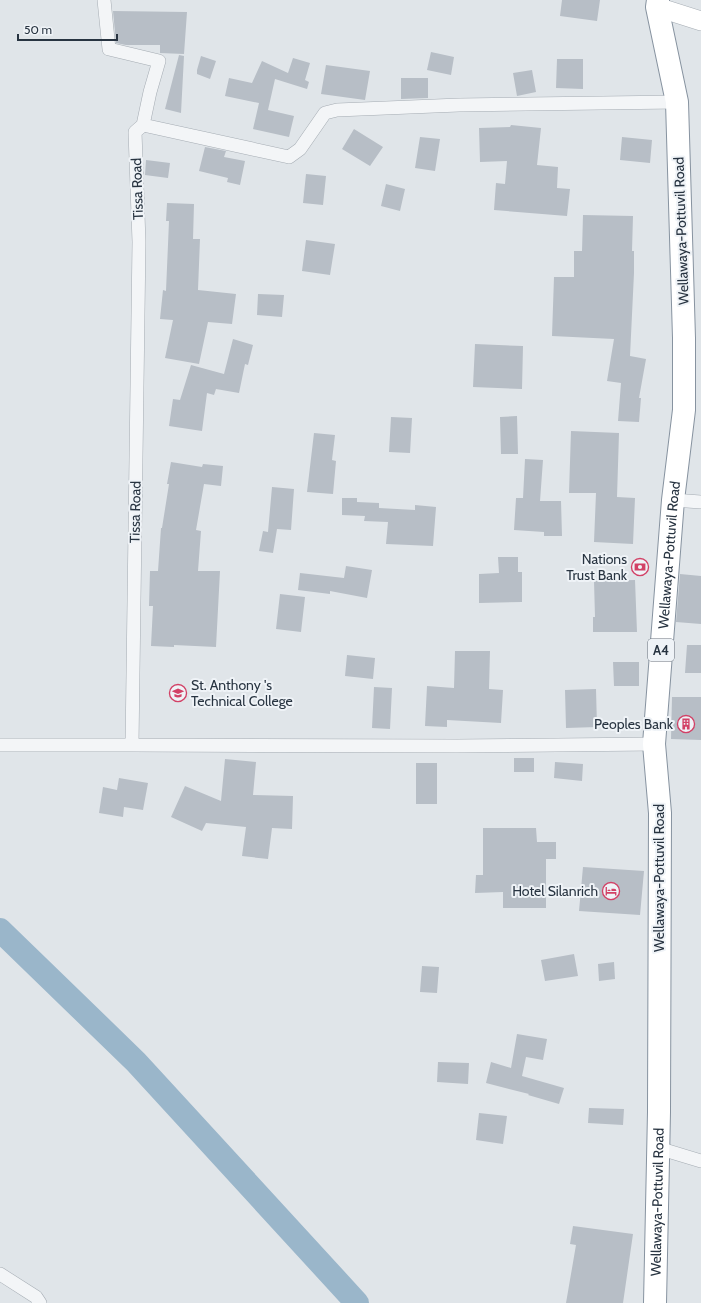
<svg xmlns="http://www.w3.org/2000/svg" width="701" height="1303" viewBox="0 0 701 1303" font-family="Cabin,sans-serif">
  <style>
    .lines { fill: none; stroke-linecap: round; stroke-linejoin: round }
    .river { stroke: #9ab6ca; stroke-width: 24 }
    .building { fill: #b7bec6 }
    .street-casing { stroke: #a5acb3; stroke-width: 14 }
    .secondary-casing { stroke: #a5acb3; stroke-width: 20 }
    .highway-casing { stroke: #8793a0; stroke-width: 24 }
    .street { stroke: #f3f5f7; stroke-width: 13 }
    .secondary { stroke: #fff; stroke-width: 19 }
    .highway { stroke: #fff; stroke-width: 22 }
    .labels { text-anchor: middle; stroke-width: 4; stroke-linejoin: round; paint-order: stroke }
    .shield { fill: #eff3f7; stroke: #646d78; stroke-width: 1 }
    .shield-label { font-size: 13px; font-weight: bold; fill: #283441 }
    .street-label { font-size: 14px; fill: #283441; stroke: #eff3f7 }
    .poi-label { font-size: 14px; fill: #283441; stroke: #eff3f7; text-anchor: end }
  </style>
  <rect width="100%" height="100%" fill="#e0e5e9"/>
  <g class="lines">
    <!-- river -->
    <path class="river" d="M0 930 136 1062 357 1303"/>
  </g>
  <!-- building -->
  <path class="building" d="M562 0H600L597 21 560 16Z
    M113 11 187 12 184 54 160 53V45H126L116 43Z
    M431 52 454 57 451 75 427 70Z
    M179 55 184 56 181 113 165 109Z
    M201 56 216 61 210 79 197 74V70Z
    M293 58 310 63 305 80 309 82 307 89 275 79 268 110 294 116 289 137 253 129 259 103 225 96 229 78 252 83 262 61 288 73Z
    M557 59H583V89L556 88Z
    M326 65 370 71 365 100 321 94Z
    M532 70 536 92 517 96 513 73Z
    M401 78H428V98L401 99Z
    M511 125 541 128 537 165 558 167 557 188 570 189 567 216 494 210 496 183 505 184 507 161 480 162 479 128 510 127Z
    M354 129 383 147 370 166 342 149Z
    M420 137 440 139 435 171 415 168Z
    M622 137 652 140 650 163 620 160Z
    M205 147 226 151 224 157 245 161 240 185 227 182 228 178 199 171Z
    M146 160 170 163 168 178 145 175Z
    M306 174 326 176 323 205 303 203Z
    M386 184 405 189 400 211 381 206Z
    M167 203 194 204 193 239H200L198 290 236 294 232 324 208 322 199 364 165 358 173 320 160 319 163 290 166 291 169 221H166Z
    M583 215 633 216 632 251H634V273L630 356 646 359 639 398H641L639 422 618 421 621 383 607 381 614 339 552 336 554 277H574V251H582Z
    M306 240 335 244 330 275 302 271Z
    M258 294 284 295 282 317 257 315Z
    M233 339 253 345 248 365 245 364 239 393 216 389 214 395 207 393 202 431 169 426 173 399 180 400 191 365 224 374Z
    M475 344 523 346 522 389 473 387Z
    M517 416 518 454H501L500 417Z
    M391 417 412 418 410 453 389 452Z
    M571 431 619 433 617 497 635 498 633 544 594 542 596 493H569Z
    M314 433 335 435 332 460 336 461 333 494 307 492Z
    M525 459 543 460 540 501H561L562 536H544V532L514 530 516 498H523Z
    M171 462 202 467 203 464 223 466 221 486 204 484 196 530 201 531 198 571H220L216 647 174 645V647L151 646 153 606H149L150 571H158L161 528H162L169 484H167Z
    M272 487 294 489 291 530 277 529 273 553 259 551 263 531 268 532Z
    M342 498H357V502L379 503V508L415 510V505L436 507 433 546 386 544 388 522 364 521 365 516 342 515Z
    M498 557H518V572H522V602L479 603V574L499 573Z
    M346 566 372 570 367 598 330 591V594L298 590 300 573 344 578Z
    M680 574 701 576V624L676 622Z
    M635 580 637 632H593V617H595L594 581Z
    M280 594 305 597 301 632 276 629Z
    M687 645H701V673H685Z
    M455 651H490L489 689 503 690 501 723 447 720V727L425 726 427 686 454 688Z
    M347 655 375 658 373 679 345 676Z
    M613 662H639V686H614Z
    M374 687 392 688 390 729 372 728Z
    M596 689 597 727 566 728 565 690Z
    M672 697H701V740L671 739Z
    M514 758H534V772H514Z
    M225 759 256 762 253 795 293 796 292 829 272 828 268 859 242 856 246 827 206 823 202 831 171 817 185 786 221 801Z
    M555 762 583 764 582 781 554 778Z
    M416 763H437V804H416Z
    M119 778 148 783 143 810 124 807 123 817 99 813 103 787 117 790Z
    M483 828H536L537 842H556V859H546V908H503V892L475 893 476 875H483Z
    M583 867 644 871 640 915 579 911Z
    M574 954 578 976 545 981 541 960Z
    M614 962 615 979 599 981 598 964Z
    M422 966 439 967 437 993 420 992Z
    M517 1034 547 1039 543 1060 526 1057 522 1076 564 1088 559 1104 528 1095 529 1094 486 1083 491 1062 511 1068Z
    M438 1062 469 1063 468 1084 437 1082Z
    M589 1108 624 1109 623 1125 588 1123Z
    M479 1113 507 1116 503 1144 476 1140Z
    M573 1226 633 1234 623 1303H566L576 1245 570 1244Z"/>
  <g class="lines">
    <!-- street casing -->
    <g class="street-casing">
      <path id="street" d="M104 0 109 49 159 61 150 92 143 125
        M673 500 701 502
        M0 745H132L139 242 135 132 143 125 289 157 300 149 325 113 337 110 459 105 677 102
        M132 745 457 746 654 744
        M658 1148 701 1161
        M0 1274 36 1297 40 1303"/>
    </g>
    <!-- secondary casing -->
    <g class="secondary-casing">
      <path id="secondary" d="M657 7 701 21"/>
    </g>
    <!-- highway casing -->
    <g class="highway-casing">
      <g id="highway">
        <path id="s1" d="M655 1303 659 1112 660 813 654 744 673 500 684 410V338L677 102 657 7 658 0"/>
      </g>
    </g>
    <!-- street -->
    <use href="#street" class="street"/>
    <!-- secondary -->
    <use href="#secondary" class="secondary"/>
    <!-- highway -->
    <use href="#highway" class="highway"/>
  </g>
  <!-- icons -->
  <defs>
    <g id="bank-ring" transform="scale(0.9)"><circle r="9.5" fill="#eff3f7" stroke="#d24166" stroke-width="1.5"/><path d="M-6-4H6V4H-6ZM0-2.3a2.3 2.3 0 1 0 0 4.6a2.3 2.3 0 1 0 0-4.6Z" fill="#d24166"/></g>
    <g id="university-ring" transform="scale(0.9)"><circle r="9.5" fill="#eff3f7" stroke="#d24166" stroke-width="1.5"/><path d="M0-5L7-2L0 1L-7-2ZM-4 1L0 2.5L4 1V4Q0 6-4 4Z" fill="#d24166"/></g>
    <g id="building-ring" transform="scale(0.9)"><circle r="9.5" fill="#eff3f7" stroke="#d24166" stroke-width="1.5"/><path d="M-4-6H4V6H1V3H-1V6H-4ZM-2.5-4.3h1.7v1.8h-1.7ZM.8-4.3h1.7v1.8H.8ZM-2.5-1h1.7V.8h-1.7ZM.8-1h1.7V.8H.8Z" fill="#d24166"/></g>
    <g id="hotel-ring" transform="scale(0.9)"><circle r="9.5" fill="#eff3f7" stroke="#d24166" stroke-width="1.5"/><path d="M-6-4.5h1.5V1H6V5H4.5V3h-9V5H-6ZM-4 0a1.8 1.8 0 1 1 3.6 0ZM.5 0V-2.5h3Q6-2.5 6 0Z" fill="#d24166"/></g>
  </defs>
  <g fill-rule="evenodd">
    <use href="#bank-ring" x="640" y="567"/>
    <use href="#university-ring" x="178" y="693"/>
    <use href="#building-ring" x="686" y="724"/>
    <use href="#hotel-ring" x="611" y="891"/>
  </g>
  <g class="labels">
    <!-- shield labels -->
    <rect class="shield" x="648" y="639" width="26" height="22" rx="3"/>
    <g class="shield-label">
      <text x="661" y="655">A4</text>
    </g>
    <!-- street labels -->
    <g class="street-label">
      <text transform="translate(137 189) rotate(-92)" y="5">Tissa Road</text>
      <text transform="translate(681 231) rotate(-92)" y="5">Wellawaya-Pottuvil Road</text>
      <text transform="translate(135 512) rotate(-89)" y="5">Tissa Road</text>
      <text dy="5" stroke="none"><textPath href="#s1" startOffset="749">Wellawaya-Pottuvil Road</textPath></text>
      <text transform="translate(659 878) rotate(-90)" y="5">Wellawaya-Pottuvil Road</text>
      <text dy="5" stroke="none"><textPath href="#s1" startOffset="101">Wellawaya-Pottuvil Road</textPath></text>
    </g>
    <!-- poi labels -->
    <g class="poi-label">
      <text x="627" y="564">Nations<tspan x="627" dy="16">Trust Bank</tspan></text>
      <text x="191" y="690" text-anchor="start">St. Anthony 's<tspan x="191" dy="16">Technical College</tspan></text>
      <text x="673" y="729">Peoples Bank</text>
      <text x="598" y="896">Hotel Silanrich</text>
    </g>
  </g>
  <!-- scale -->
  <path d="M18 34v6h99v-6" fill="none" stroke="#283441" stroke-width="2"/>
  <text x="24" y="34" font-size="12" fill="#283441" stroke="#eff3f7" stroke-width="3" paint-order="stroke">50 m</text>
</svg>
